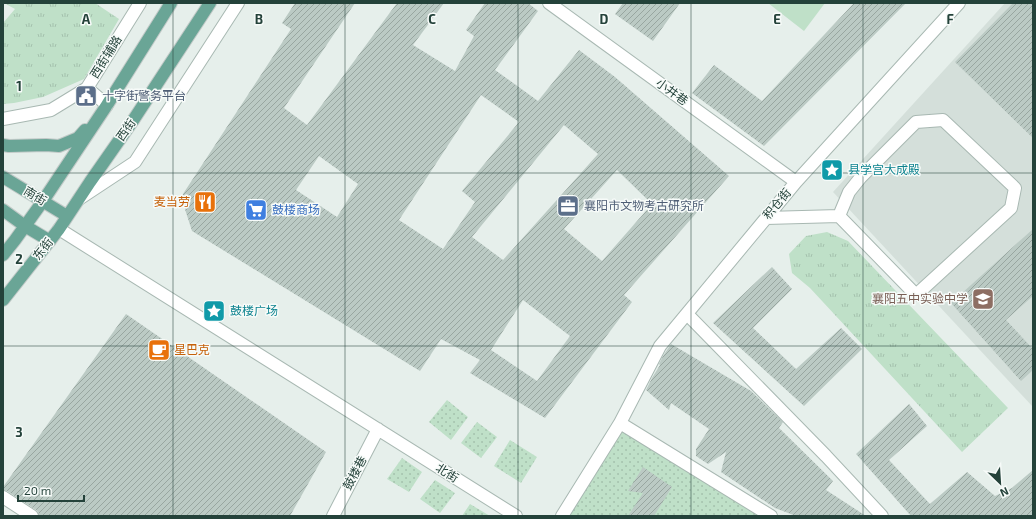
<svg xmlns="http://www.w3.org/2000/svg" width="1036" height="519" viewBox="0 0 1036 519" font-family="'Exo 2','Noto Sans SC',sans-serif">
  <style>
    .built { fill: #d4dfda }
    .grass { fill: url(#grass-dots) }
    .park { fill: url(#park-tufts) }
    .pitch { fill: #bfe0c8 }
    .building { fill: url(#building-hatch); fill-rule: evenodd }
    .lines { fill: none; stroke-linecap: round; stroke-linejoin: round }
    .minor-casing { stroke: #a8b8b2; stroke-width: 14 }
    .major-casing { stroke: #c2cac8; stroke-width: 14 }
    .minor { stroke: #fff; stroke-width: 12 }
    .major { stroke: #6aa596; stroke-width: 12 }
    .grid { fill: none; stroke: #24423a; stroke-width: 1; stroke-opacity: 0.55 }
    .labels { text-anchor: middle; stroke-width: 3; stroke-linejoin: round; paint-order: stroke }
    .street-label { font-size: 12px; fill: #24423a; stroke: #f7fbf9 }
    .service-label { font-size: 12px; fill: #4e5e75; stroke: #f7fbf9; text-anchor: start }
    .culture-label { font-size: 12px; fill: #0d838f; stroke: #f7fbf9; text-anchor: start }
    .food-label { font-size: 12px; fill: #c56008; stroke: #f7fbf9; text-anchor: end }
    .shop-label { font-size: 12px; fill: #366cbe; stroke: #f7fbf9; text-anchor: start }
    .education-label { font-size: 12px; fill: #785e54; stroke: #f7fbf9; text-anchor: end }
    .grid-label { font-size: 13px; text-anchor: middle; font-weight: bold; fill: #24423a; stroke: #f7fbf9; stroke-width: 3; stroke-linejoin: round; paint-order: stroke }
  </style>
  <defs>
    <pattern id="grass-dots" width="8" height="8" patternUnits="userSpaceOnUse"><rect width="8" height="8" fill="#bfe0c8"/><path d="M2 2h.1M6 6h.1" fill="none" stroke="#a4c1ad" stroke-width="1.8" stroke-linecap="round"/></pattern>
    <pattern id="park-tufts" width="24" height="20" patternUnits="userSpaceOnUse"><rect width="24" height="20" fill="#bfe0c8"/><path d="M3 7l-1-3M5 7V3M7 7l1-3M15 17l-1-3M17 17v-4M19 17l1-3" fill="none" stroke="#a4c1ad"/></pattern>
    <pattern id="building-hatch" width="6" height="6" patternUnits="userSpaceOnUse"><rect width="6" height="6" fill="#bbcac4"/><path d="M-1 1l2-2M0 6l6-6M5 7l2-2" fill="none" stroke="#98a6a0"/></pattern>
  </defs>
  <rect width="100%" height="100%" fill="#e6efeb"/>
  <!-- built -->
  <path class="built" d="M1005 3H1033V407L833 192Z"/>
  <!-- grass -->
  <path class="grass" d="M447 400 468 417 451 440 429 422Z
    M477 422 497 437 481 458 461 443Z
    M620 423 771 516H562Z
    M510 440 537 457 521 483 494 466Z
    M402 458 422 472 409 492 387 479Z
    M435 480 455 493 440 513 420 499Z
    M470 504 490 516H462Z"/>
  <!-- park -->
  <path class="park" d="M4 3H95L119 19 84 79 43 97 14 103 3 104V23L15 9Z
    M827 232 848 241 1008 408 962 452 810 288 792 273 789 254 806 236Z"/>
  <!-- pitch -->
  <path class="pitch" d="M768 3H825L804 31Z"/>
  <!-- building -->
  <path class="building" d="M295 3H355L284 108 307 125 397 3H444L413 45 455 71 474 36 466 30 485 3H528L538 11 495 70 538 101 579 50 615 77 729 176 624 295 632 302 545 418 470 373 480 360 441 339 420 371 192 231 181 197 291 29 282 23ZM481 95 519 122 462 191 475 202 443 249 399 220ZM564 125 598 154 503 260 472 237ZM319 156 358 184 337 217 296 190ZM617 170 652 204 602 261 564 229ZM523 300 570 336 537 381 491 350Z
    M623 3H680L653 41 615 14Z
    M854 3H906L764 146 692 93 714 65 762 101Z
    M1013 3H1033V138L955 62Z
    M1033 229V296L1006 320 1033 349V370L1021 381 951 303Z
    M772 267 792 289 753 328 796 369 841 328 862 349 804 406 713 323Z
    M126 314 326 452 290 516H39L38 512 36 510 7 491 3 490V487Z
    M671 344 751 391 783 422 779 428 833 481 826 490 866 516H796L775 508 721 472 726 452 708 464 696 456V449L709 429 671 403 669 410 646 390 652 378 660 365 659 364 663 356Z
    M909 404 927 426 889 460 930 504 967 472 995 496 1012 488 1033 470V516H911L856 454Z
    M643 467 672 487 654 516H628L643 493 628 491Z"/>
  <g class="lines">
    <!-- minor casing -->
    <g class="minor-casing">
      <path id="minor" d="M549 3 796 182
        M107 105 87 88 140 3
        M3 119 51 110 87 88
        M79 199 135 162 238 3
        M766 218 839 216 916 295 1011 208 1015 188 943 120 916 122 861 177 849 192 839 216
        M59 229 516 516
        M687 314 826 456 882 516
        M620 423 660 346 796 182 959 3
        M3 497 32 516
        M333 516 378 429
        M562 516 620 423 771 516"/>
    </g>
    <!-- major casing -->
    <g class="major-casing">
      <path id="major" d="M3 145 9 146 46 145 59 146 78 138 85 130
        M3 177 67 216
        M3 210 25 226 50 241
        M3 255 15 240 43 201 107 105 171 3
        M3 300 59 229 90 182 134 119 210 3"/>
    </g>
    <!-- minor -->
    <use href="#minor" class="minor"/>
    <!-- major -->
    <use href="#major" class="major"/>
  </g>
  <!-- grid -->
  <path class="grid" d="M173 3V516M345 3V516M518 3V516M691 3V516M863 3V516M3 173H1033M3 346H1033"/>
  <!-- icons -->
  <defs>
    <g id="civic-square" transform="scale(1.15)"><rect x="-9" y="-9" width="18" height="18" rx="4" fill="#5c6f8a" stroke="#f7fbf9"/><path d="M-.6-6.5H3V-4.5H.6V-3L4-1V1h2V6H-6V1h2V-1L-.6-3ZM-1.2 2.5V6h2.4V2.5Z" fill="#fff"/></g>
    <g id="sight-square" transform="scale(1.15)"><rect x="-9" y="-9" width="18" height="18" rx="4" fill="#0f9aa8" stroke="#f7fbf9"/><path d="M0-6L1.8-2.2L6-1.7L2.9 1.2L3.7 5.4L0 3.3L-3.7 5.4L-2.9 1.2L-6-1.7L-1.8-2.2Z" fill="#fff"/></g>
    <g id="restaurant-square" transform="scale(1.15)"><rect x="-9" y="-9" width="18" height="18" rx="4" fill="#e8710a" stroke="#f7fbf9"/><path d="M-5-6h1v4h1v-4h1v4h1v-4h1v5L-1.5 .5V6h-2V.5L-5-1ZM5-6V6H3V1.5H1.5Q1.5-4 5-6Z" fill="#fff"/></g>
    <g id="office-square" transform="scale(1.15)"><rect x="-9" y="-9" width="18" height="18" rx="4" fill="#5c6f8a" stroke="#f7fbf9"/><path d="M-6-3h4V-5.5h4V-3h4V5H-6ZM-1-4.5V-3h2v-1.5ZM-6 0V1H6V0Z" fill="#fff"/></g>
    <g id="supermarket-square" transform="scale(1.15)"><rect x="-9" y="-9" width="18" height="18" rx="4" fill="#3f7fe0" stroke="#f7fbf9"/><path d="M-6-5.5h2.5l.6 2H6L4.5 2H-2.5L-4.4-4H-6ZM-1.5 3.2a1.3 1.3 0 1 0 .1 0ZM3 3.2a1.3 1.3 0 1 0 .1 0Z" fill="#fff"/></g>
    <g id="school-square" transform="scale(1.15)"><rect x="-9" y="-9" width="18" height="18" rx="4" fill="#8d6e63" stroke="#f7fbf9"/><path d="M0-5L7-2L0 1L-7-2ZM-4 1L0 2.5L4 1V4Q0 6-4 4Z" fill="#fff"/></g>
    <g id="cafe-square" transform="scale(1.15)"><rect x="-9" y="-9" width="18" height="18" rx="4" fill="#e8710a" stroke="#f7fbf9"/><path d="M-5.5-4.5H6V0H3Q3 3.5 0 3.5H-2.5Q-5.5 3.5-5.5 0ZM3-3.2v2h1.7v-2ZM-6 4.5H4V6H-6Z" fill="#fff"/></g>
  </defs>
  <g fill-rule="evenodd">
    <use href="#civic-square" x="86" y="96"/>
    <use href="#sight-square" x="832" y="170"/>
    <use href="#restaurant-square" x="205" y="202"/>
    <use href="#office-square" x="568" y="206"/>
    <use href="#supermarket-square" x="256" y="210"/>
    <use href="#school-square" x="983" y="299"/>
    <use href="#sight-square" x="214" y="311"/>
    <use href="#cafe-square" x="159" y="350"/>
  </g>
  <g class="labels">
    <!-- street labels -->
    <g class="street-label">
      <text transform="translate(106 57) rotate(-58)" y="4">西街辅路</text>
      <text transform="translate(672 92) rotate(36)" y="4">小井巷</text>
      <text transform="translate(126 130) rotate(-55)" y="4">西街</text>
      <text transform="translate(35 196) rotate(31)" y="4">南街</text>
      <text transform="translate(777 204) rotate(-50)" y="4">积仓街</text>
      <text transform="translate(43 249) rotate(-52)" y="4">东街</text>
      <text transform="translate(355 473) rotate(-62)" y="4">鼓楼巷</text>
      <text transform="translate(447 473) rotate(32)" y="4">北街</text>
    </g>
    <!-- service labels -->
    <g class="service-label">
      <text x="102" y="100">十字街警务平台</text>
      <text x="584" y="210">襄阳市文物考古研究所</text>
    </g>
    <!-- culture labels -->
    <g class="culture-label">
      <text x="848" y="174">县学宫大成殿</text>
      <text x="230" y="315">鼓楼广场</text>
    </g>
    <!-- food labels -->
    <g class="food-label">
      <text x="190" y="206">麦当劳</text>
      <text x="174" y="354" text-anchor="start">星巴克</text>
    </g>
    <!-- shop labels -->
    <g class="shop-label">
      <text x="272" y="214">鼓楼商场</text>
    </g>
    <!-- education labels -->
    <g class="education-label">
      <text x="968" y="303">襄阳五中实验中学</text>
    </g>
  </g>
  <g class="grid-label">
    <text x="86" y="24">A</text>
    <text x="259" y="24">B</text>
    <text x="432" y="24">C</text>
    <text x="604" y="24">D</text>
    <text x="777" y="24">E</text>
    <text x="950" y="24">F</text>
    <text x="19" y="91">1</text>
    <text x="19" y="264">2</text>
    <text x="19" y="437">3</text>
  </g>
  <!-- border -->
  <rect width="1036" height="519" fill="none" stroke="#24423a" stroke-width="8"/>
  <!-- north arrow -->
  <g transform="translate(1000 483) rotate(155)" stroke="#f7fbf9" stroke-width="3" paint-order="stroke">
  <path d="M0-3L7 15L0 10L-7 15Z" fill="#24423a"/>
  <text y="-6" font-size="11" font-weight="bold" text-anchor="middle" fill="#24423a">N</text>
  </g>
  <!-- scale -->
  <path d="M18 495v6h66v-6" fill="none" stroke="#24423a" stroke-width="2"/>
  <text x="24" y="495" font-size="12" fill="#24423a" stroke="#f7fbf9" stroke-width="3" paint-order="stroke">20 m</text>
</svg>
